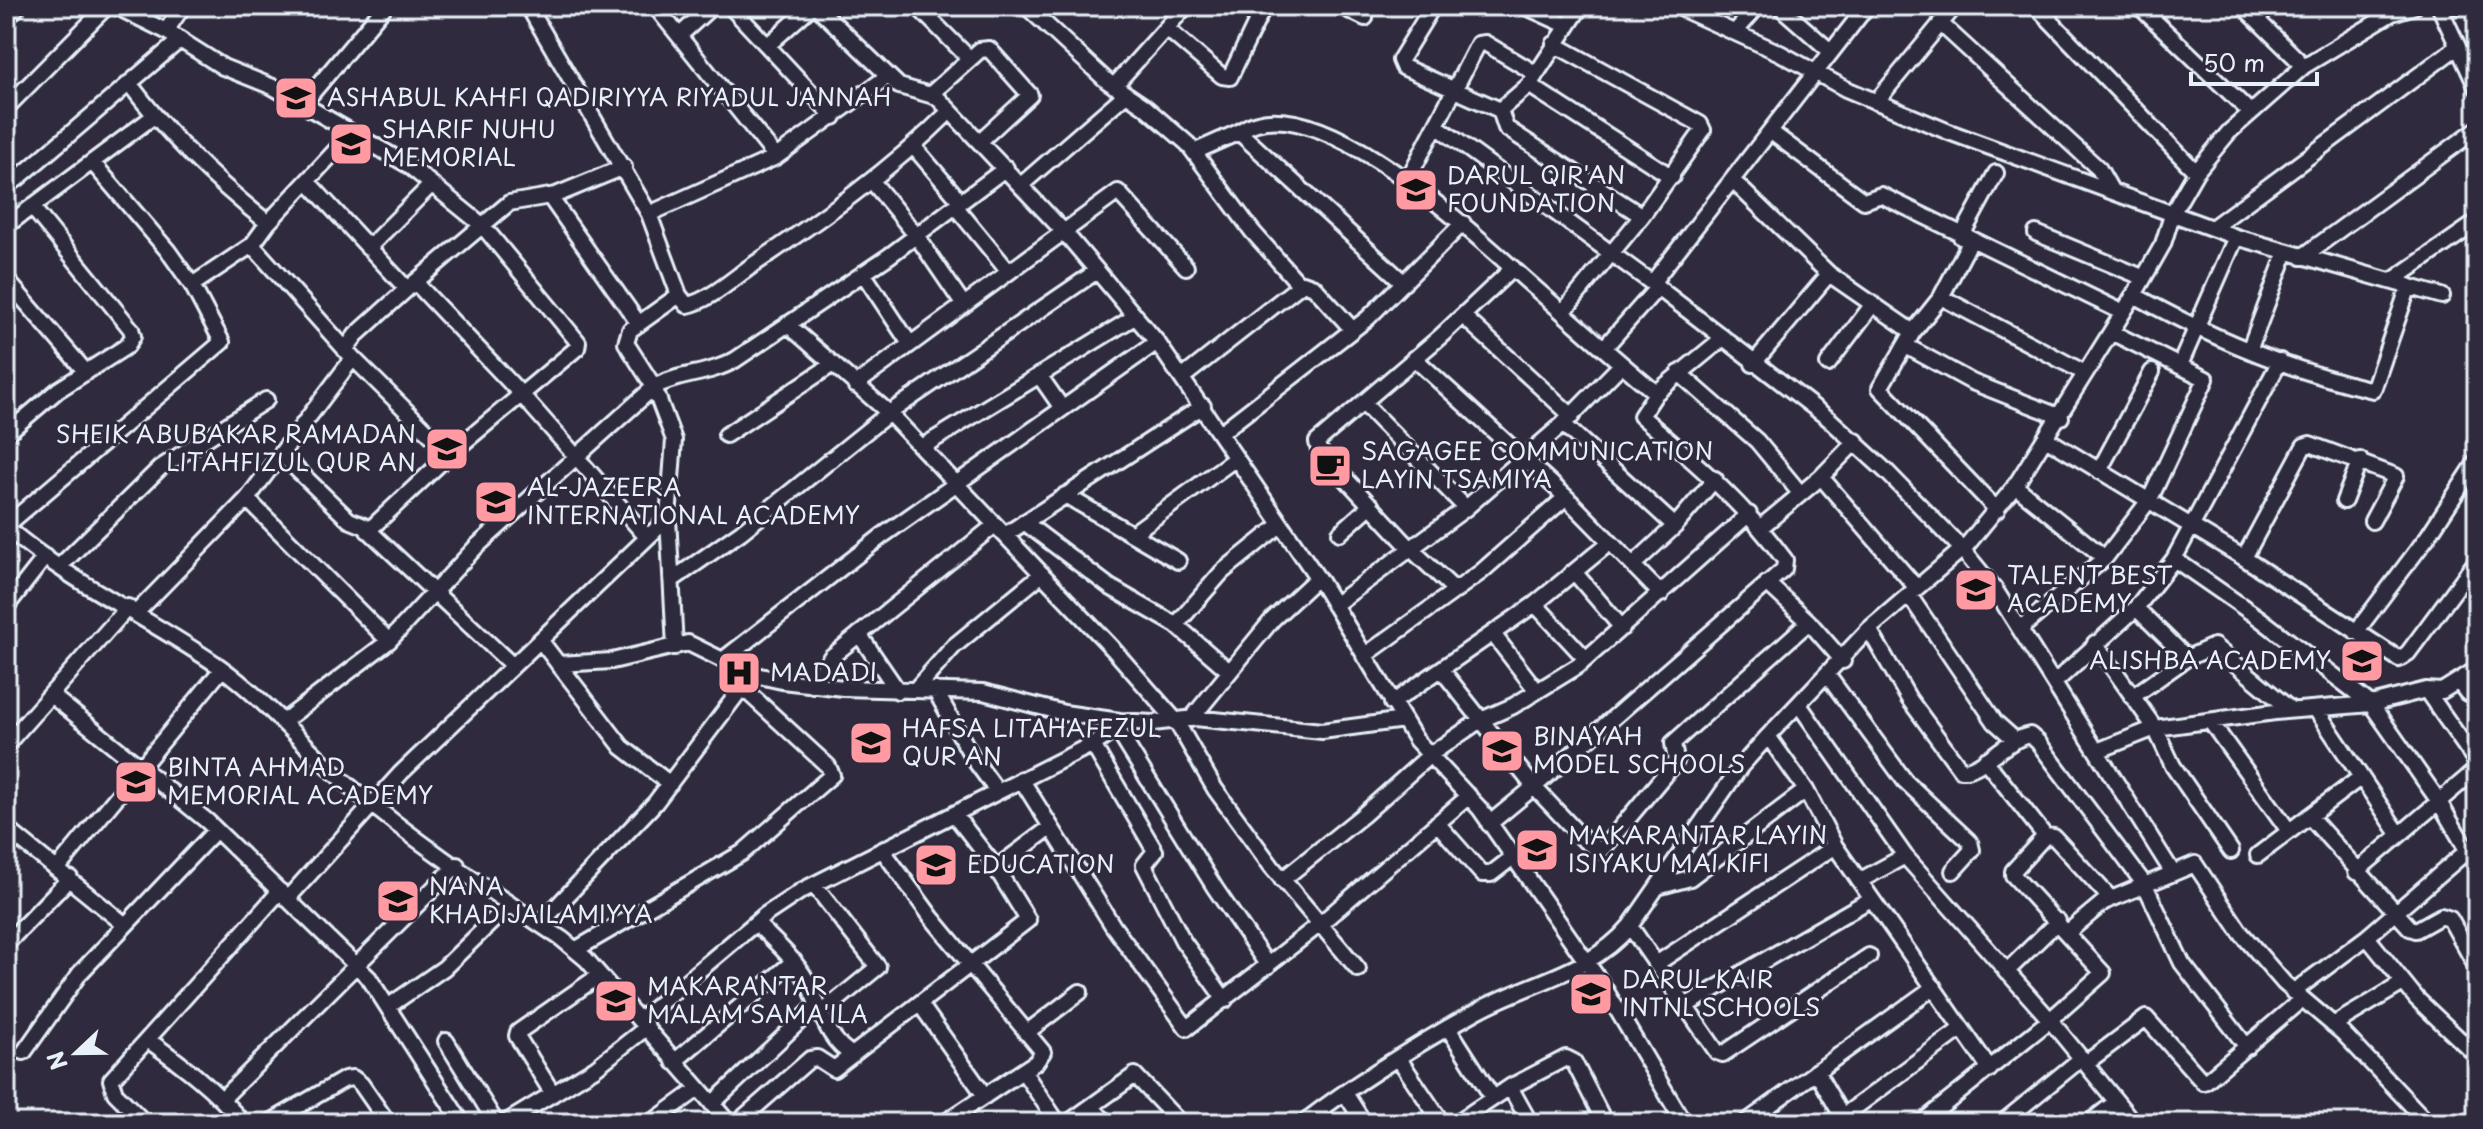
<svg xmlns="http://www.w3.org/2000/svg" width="2483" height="1129" viewBox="0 0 2483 1129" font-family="'Playpen Sans',sans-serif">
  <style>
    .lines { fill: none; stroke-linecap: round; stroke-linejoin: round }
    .minor-casing { stroke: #e8f1f8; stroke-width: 20 }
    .minor { stroke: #2f2a3d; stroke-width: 14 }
    .labels { text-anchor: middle; stroke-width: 6; stroke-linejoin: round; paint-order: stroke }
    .poi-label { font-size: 24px; fill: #e8f1f8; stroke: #2f2a3d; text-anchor: start }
  </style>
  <rect width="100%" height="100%" fill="#2f2a3d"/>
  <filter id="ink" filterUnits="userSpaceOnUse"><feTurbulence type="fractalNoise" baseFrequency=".0125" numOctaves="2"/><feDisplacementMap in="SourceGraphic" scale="16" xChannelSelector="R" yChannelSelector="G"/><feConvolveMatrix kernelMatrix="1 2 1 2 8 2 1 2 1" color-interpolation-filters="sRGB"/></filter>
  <g filter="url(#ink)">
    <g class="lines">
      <!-- minor casing -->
      <g class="minor-casing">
        <path id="minor" d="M115 6 166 31 223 67 273 87 408 165 482 225 578 342 577 348 450 454 368 531
          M528 6 649 214 679 295 687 305C707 302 733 279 750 267 821 219 889 172 950 111
          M655 6 776 157
          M730 6 834 117
          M816 6 899 86 937 97 1066 234 1157 342 1321 583 1416 740 1480 809 1602 984 1684 1123
          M917 6 970 59
          M1026 6 1107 81 1144 106 1188 144 1252 231 1299 284
          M1340 6 1365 18
          M1433 6 1400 60 1403 67 1500 110
          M1524 6 1568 26
          M1676 6 1780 53 1846 89 1949 132 2236 237 2442 296
          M1779 6 1829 50
          M2036 6 2196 172
          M2139 6 2249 111
          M2243 6 2304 66
          M2439 6 2477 88
          M2454 6H2459
          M2256 18 2272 6
          M6 19 18 6
          M1940 23 2099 169 2111 190
          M1166 28 1222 76 1230 77 1264 6
          M166 31 183 6
          M1735 32 1758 6
          M679 36 712 6
          M1554 44 1700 124 1703 130 1642 216 1563 312
          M768 45 812 6
          M129 83C169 137 215 181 268 223
          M1529 85 1672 177
          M1114 86 1186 6
          M932 93 980 50 989 49 1030 95 980 141
          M1876 102 1955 6
          M302 105 385 6
          M6 108 107 6
          M1500 110 1506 128 1642 216
          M1500 110 1529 85 1581 6
          M1438 127 1652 283 1829 419 1888 473 1962 549 1994 588 2173 873
          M1239 132C1312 76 1483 243 1536 289 1576 324 1616 360 1656 393
          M1771 132 1864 201 1881 195 2122 312
          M914 147 961 202
          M1194 152 1239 132 1404 283
          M16 180 180 40
          M1732 180 1829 274 1913 332
          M307 181 407 289
          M872 181 916 235 963 304
          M1407 181 1478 44 1485 43 1535 73
          M1021 185 1126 94
          M550 197 639 324
          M955 206 1009 272
          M649 214 776 157 888 76
          M6 226 154 116
          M2212 228 2457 47
          M2036 233 2142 277
          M1961 237 1996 173
          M1970 242 1941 297 1913 332 1880 388 1997 510
          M252 245 353 358 450 454
          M368 248 432 184
          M2302 257 2477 129
          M863 273 910 344
          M6 279 85 371
          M2392 281 2477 222
          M415 282 521 394 646 536
          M1652 283 1867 6
          M192 285 252 245 268 223 351 134
          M2134 295C2208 336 2290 371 2373 390L2409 286
          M1941 297 2085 373
          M1463 316 1572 416
          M787 324 889 413 1113 649 1176 721 1215 789 1272 867 1358 969
          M1906 346 1972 382 2061 417
          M1604 348 1658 287
          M2250 348 2286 253
          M345 350 356 335 407 289 509 203 556 195 624 167
          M1414 358 1566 497 1661 594
          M1753 364 1829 274
          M1828 364 1873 304
          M2180 365 2236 237
          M1679 373 1757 441 1800 493
          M1039 375 1062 408
          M1183 377 1303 283 1314 287 1353 330
          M855 385 1118 192 1186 267
          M1364 404 1466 508
          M1563 424 1675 526
          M1220 433 1368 318 1463 223
          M6 434 58 390 127 346 133 336 131 329 32 207
          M726 435 833 364
          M2047 439 2244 558 2399 659 2408 653 2477 560
          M922 447 1136 316
          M282 455 349 520 364 526 513 666
          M2099 471 2152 372
          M1821 477 1916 587
          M2015 486 2105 558 2021 628
          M1065 495 1178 561
          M247 499 389 641
          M2344 501 2360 460
          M1024 522 1110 587 1176 625 1229 671
          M6 526 222 342 192 285 168 251 92 162
          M6 527C70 583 150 618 220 667 270 703 307 751 354 790 419 845 492 892 562 939L586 959 729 1123
          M1761 527 1821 477 1856 441
          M1340 533 1371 505
          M1132 534 1236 458
          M1005 535 1203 406
          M2105 558 2150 499 2206 379 2111 332
          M2244 558 2304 446 2310 444 2396 476 2372 521
          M2174 559 2259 618 2371 704 2438 800 2477 867
          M1634 564 1675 526 1715 479
          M59 567 160 468 266 400
          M1575 573 1622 628
          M672 580 741 532 889 413 1097 271
          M1767 583 1809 622 1843 661
          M1456 591 1411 549 1319 450 1317 442 1441 336 1513 268
          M1909 595 1995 722 2013 738
          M1535 604 1586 659
          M1334 605 1466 508 1563 424 1621 365
          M6 607 45 557
          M2136 608 2187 658
          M137 612 247 499 353 358
          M1176 625 1222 572 1280 525
          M1869 629 1909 699 1961 770C1981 772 2004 740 2030 735L2038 742 2145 885 2182 963 2247 1047
          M2356 632 2428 536 2477 461
          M859 634 898 691
          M1493 634 1537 691
          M540 640 622 747 670 784
          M2095 643 2155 728 2173 766 2231 851
          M675 647 668 518 674 440 654 387 626 343 630 330 679 295
          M1364 656 1481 572 1566 497
          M724 659 882 536 1157 342
          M558 664 612 661 688 643 751 674 782 681 843 688 983 692 1064 713 1120 721 1153 723 1195 718 1322 731 1404 720
          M1441 669 1534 787 1784 569 1785 560C1744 504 1694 461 1641 416L1656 393 1722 339
          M1828 676 1905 781 1970 842 1972 850 1953 871
          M2055 682 2136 608 2174 559 2280 361
          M2459 682 2467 693H2477
          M812 685 831 657 995 525
          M915 690 954 646 1042 574
          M935 690 973 758 997 791
          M2426 690 2477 763
          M51 695 207 821 369 978 462 1123
          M2132 697 2187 658 2214 646 2291 710
          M1392 703 1535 604 1609 543
          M1800 706 1905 856 2050 1020 2134 1123
          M2317 711 2399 834
          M1191 719 1272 620 1317 578
          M284 721 389 641 476 547 654 387C679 373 709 375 735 360L889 256 1006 168
          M2210 721 2289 831
          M1117 729 1215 888 1268 966
          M1768 736 1806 790 1835 846 1990 1069
          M6 745 128 607
          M1093 745 1155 851 1144 865 1183 941 1225 1000
          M2097 751 2155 728 2275 712 2371 704 2426 690 2442 691 2477 669
          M1985 760 2045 836 2054 837 2111 899
          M1021 779 1113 926 1187 1028 1320 924 1469 796
          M2309 816 2410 928 2416 930 2441 916 2450 919 2477 968
          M1437 823 1482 874H1491L1513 857
          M1489 824 1534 787 1585 841 1601 851 1676 761 1673 743 1809 622
          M6 828 124 924
          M884 852 932 918 1043 1052 1036 1062 944 1123
          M2258 855 2361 777
          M58 868 222 669
          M996 868 1051 827
          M2356 872 2477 769
          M1282 880 1363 815 1431 754 1479 721 1513 706 1578 666 1749 514
          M1859 881 1905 856
          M814 885 878 967 819 1015
          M1657 887 1690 878 1806 790
          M288 898 401 773 668 518
          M756 923C774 941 794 958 807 981 820 1005 825 1040 853 1055
          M540 924 655 803 747 681
          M1630 926 1717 1052 1723 1054 1869 956
          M2068 932 2104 902 2195 864 2241 933 2284 983 2343 1033 2428 1123
          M2367 937 2417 999 2477 1056
          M6 944 70 878
          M575 950 742 853 832 775 828 766 743 688
          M1656 964 1835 846
          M2006 972 2058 921
          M2293 992 2367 937 2467 851
          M920 1004 985 1096
          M1687 1005 1871 899
          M389 1006 444 968 510 904
          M640 1020 765 915 801 891 1099 741 1128 721
          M2333 1025 2403 983
          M1449 1029 1493 1098
          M1026 1033 1080 992
          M148 1040C183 1065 215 1089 243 1123
          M446 1041 496 1123
          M24 1052 80 973 216 830
          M1399 1059 1442 1123
          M674 1062 794 961
          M2086 1063 2146 1018 2203 1082 2206 1081 2301 1000
          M1023 1071 1058 1123
          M1816 1071 1842 1116
          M1510 1087 1530 1123
          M1345 1093 1364 1123
          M553 1094 517 1036 518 1032 600 975
          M223 1098 457 865
          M712 1104 815 1007
          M1092 1107 1106 1123
          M145 1123 115 1093 111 1080 280 891
          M269 1123 345 1079 353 1078 361 1084 388 1123
          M505 1123 595 1068 647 1027
          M651 1123 698 1089
          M737 1123 810 1059 817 1058 834 1069 1028 920 996 868 954 814
          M1068 1123 1135 1075 1180 1123
          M1303 1123C1357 1081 1418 1044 1477 1011 1529 982 1591 973 1630 926L1741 766 1768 736 1869 629 1967 545 2015 486 2134 295 2163 244 2173 212 2196 172 2229 132 2304 66 2392 13 2415 6
          M1456 1123 1510 1087 1566 1058 1574 1062 1605 1123
          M1745 1123 1934 987
          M1834 1123 1961 1029
          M1921 1123 2050 1020 2103 973 2013 875V871L2045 836
          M2002 1123 2082 1058
          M2089 1123 2116 1102"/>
      </g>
      <!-- minor -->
      <use href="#minor" class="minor"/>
    </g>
  </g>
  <!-- icons -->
  <defs>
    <g id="school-square" transform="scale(2.3)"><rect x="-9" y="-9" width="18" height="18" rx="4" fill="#ff9aa2" stroke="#2f2a3d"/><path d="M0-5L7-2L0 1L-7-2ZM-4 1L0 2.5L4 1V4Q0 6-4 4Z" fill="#111"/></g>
    <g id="cafe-square" transform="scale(2.3)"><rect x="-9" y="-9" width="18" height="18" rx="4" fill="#ff9aa2" stroke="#2f2a3d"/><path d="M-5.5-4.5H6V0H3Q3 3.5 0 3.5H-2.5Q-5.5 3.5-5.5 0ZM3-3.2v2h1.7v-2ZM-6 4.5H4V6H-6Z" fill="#111"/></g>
    <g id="hospital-square" transform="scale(2.3)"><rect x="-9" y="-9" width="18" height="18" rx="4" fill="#ff9aa2" stroke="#2f2a3d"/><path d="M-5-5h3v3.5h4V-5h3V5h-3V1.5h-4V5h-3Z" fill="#111"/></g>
  </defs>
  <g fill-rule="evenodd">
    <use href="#school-square" x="296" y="98"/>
    <use href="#school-square" x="351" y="144"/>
    <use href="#school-square" x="1416" y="190"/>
    <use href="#school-square" x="447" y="449"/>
    <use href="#cafe-square" x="1330" y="466"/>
    <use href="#school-square" x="496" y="502"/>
    <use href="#school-square" x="1976" y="590"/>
    <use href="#school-square" x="2362" y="661"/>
    <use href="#hospital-square" x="739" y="673"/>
    <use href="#school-square" x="871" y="743"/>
    <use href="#school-square" x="1502" y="751"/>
    <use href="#school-square" x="136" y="782"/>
    <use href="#school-square" x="1537" y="850"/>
    <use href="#school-square" x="936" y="865"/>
    <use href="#school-square" x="398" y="901"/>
    <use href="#school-square" x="1591" y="994"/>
    <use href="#school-square" x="616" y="1001"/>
  </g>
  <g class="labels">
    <!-- poi labels -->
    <g class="poi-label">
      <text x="327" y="106">ASHABUL KAHFI QADIRIYYA RIYADUL JANNAH</text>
      <text x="382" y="138">SHARIF NUHU<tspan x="382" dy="28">MEMORIAL</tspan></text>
      <text x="1447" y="184">DARUL QIR'AN<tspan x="1447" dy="28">FOUNDATION</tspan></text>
      <text x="416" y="443" text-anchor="end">SHEIK ABUBAKAR RAMADAN<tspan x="416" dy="28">LITAHFIZUL QUR AN</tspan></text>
      <text x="1361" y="460">SAGAGEE COMMUNICATION<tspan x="1361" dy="28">LAYIN TSAMIYA</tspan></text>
      <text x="527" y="496">AL-JAZEERA<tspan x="527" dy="28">INTERNATIONAL ACADEMY</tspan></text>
      <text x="2007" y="584">TALENT BEST<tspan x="2007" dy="28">ACADEMY</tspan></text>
      <text x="2331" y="669" text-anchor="end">ALISHBA ACADEMY</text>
      <text x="770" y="681">MADADI</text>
      <text x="902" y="737">HAFSA LITAHAFEZUL<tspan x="902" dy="28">QUR AN</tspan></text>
      <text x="1533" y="745">BINAYAH<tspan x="1533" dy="28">MODEL SCHOOLS</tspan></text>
      <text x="167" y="776">BINTA AHMAD<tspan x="167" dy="28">MEMORIAL ACADEMY</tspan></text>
      <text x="1568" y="844">MAKARANTAR LAYIN<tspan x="1568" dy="28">ISIYAKU MAI KIFI</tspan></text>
      <text x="967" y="873">EDUCATION</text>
      <text x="429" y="895">NANA<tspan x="429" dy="28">KHADIJAILAMIYYA</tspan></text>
      <text x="1622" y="988">DARUL KAIR<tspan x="1622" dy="28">INTNL SCHOOLS</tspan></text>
      <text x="647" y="995">MAKARANTAR<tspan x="647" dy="28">MALAM SAMA'ILA</tspan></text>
    </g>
  </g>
  <!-- margin -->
  <rect width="2483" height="1129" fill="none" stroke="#2f2a3d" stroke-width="32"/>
  <rect x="16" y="16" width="2451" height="1097" fill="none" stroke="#e8f1f8" stroke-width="3" filter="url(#ink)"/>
  <!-- north arrow -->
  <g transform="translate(76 1053) rotate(248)" stroke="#2f2a3d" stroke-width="6" paint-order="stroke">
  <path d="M0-6L14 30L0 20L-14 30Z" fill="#e8f1f8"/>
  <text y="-12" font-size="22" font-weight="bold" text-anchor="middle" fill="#e8f1f8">N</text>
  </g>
  <!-- scale -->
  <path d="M2191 72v12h126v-12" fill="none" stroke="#e8f1f8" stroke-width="4"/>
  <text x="2203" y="72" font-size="24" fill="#e8f1f8" stroke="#2f2a3d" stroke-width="6" paint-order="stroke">50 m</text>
</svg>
